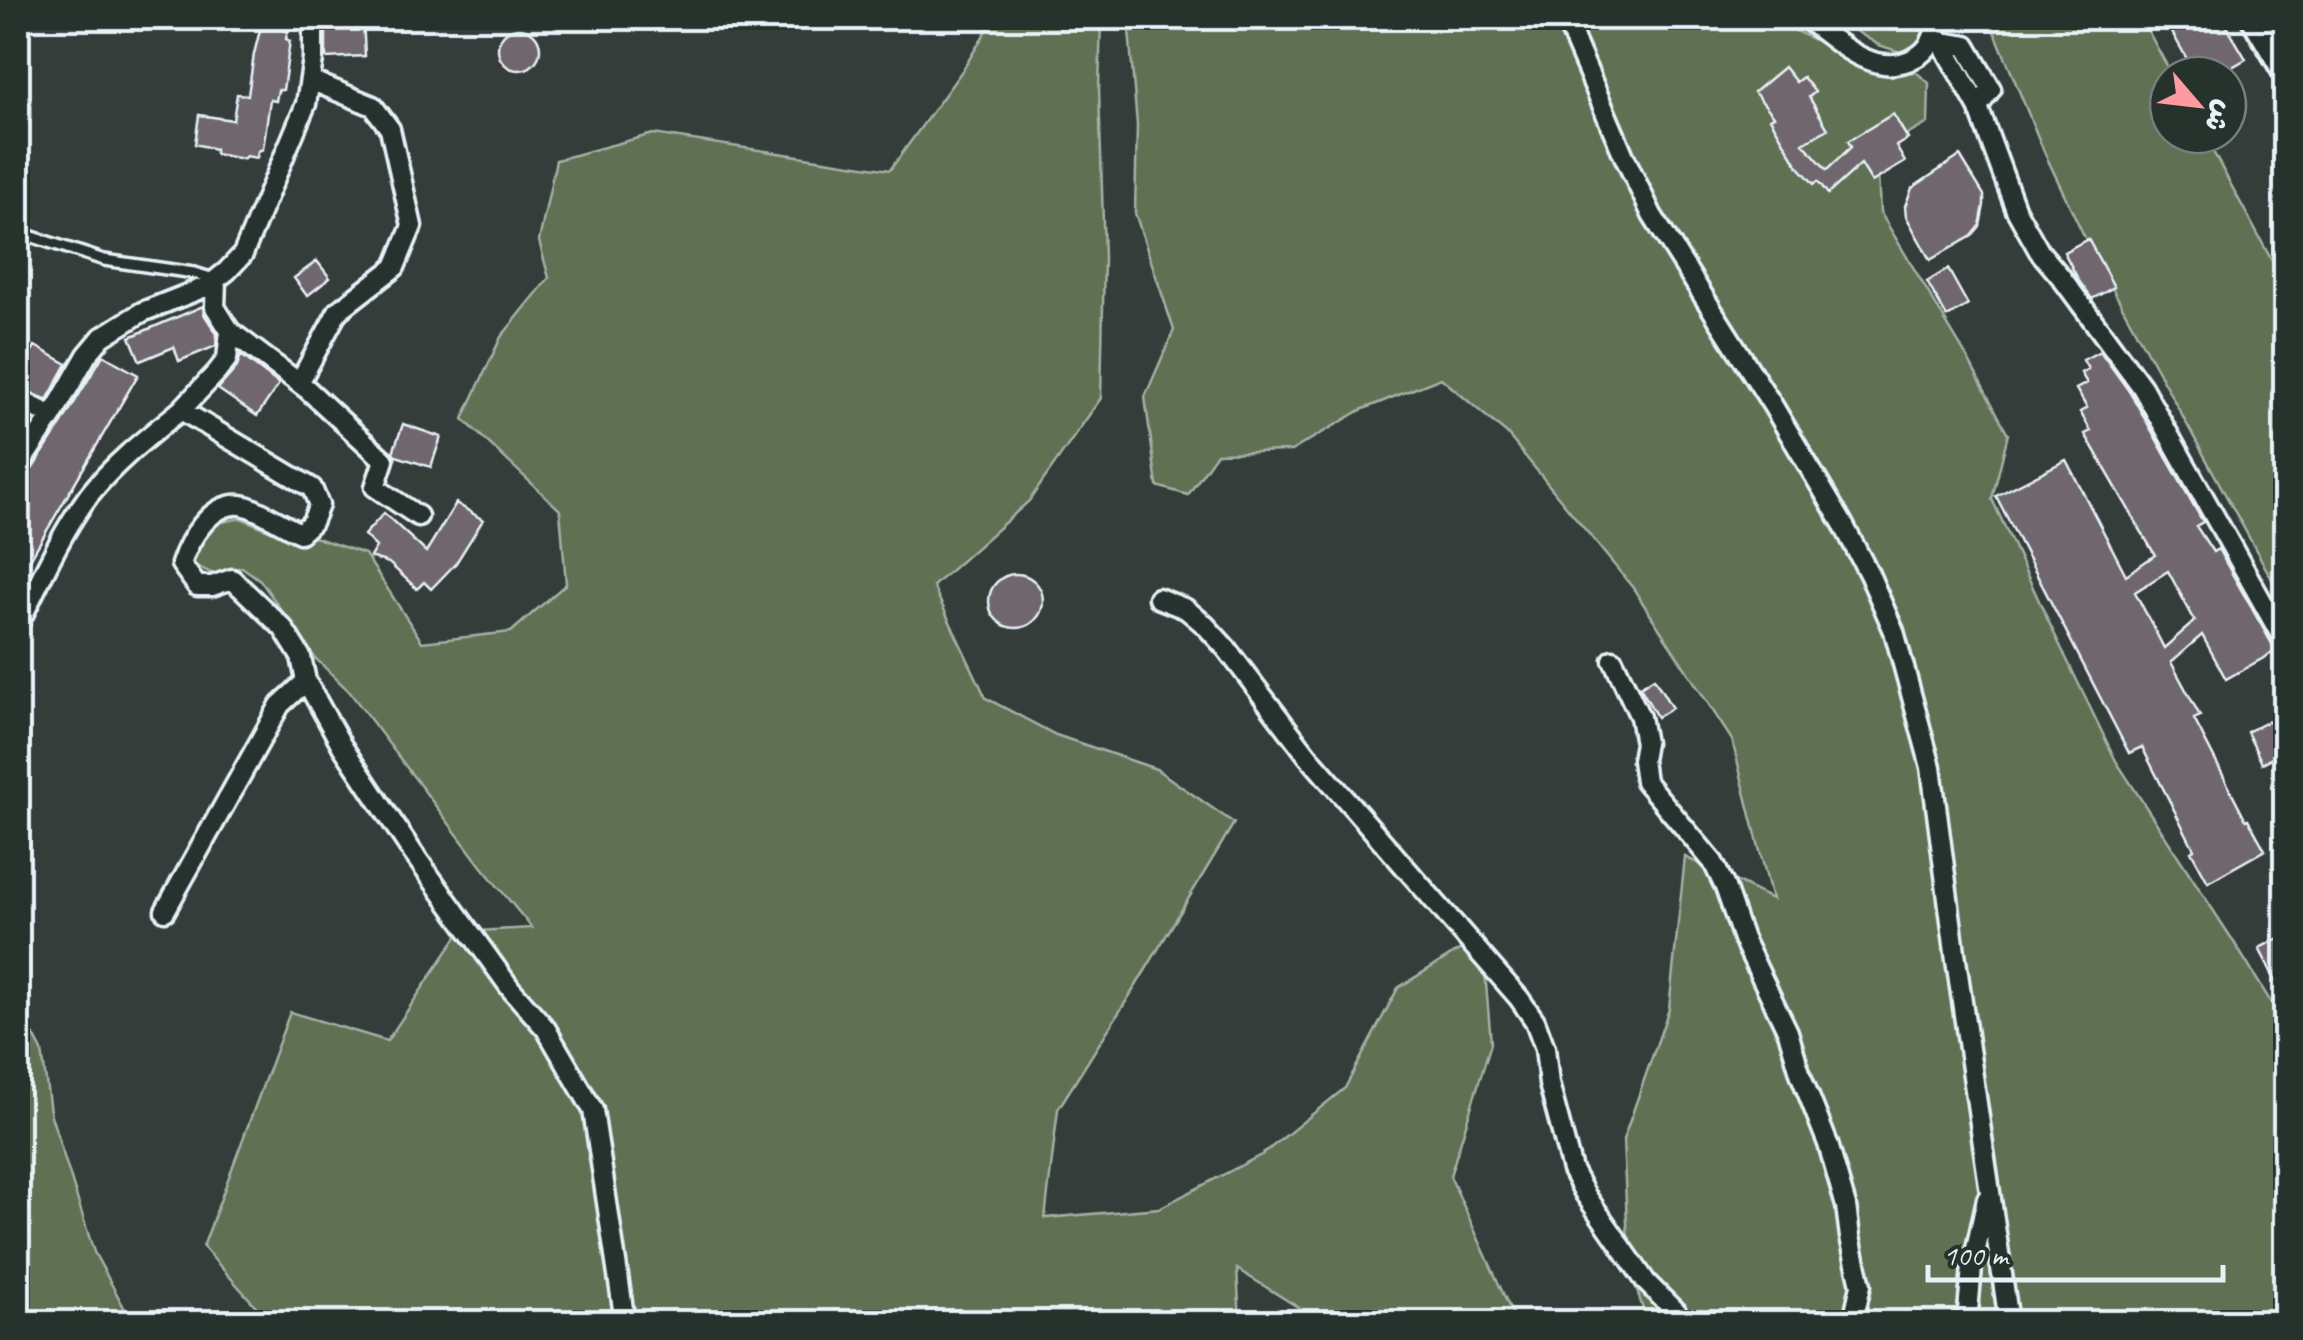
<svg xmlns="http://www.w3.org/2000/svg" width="2303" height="1340" viewBox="0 0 2303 1340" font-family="Caveat,'Playpen Sans Arabic',sans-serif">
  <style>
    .green { fill: #5f7052; stroke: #a4b0a5; stroke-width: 2.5 }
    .building { fill: #6f666d; stroke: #e8f1f8; stroke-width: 2.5; fill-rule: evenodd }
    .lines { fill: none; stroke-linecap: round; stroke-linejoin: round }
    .service-casing { stroke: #e8f1f8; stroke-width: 16 }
    .minor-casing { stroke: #e8f1f8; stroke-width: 25 }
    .tertiary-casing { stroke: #e8f1f8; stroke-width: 30 }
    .service { stroke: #26332d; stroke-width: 9 }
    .minor { stroke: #26332d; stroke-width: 18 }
    .tertiary { stroke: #26332d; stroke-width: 22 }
  </style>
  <rect width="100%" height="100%" fill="#353d3a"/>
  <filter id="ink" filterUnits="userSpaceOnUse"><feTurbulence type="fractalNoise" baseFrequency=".01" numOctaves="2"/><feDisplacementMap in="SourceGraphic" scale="20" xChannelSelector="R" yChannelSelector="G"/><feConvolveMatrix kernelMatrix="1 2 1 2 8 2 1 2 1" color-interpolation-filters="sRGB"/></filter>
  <g filter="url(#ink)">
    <!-- green -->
    <path class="green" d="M994 18H1101L1099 88 1104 258 1101 398 1029 501 933 586 986 698 1056 735 1156 769 1234 823 1137 984 1058 1109 1045 1218 1159 1208 1263 1154 1345 1088 1398 988 1482 936 1491 1043 1450 1176 1516 1322H1317L1304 1311 1237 1269 1240 1322H1138L1131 1310 1069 1322H270L203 1247 290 1012 387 1041 460 932 532 928 481 866 349 691 316 659 260 580 242 567 213 574 192 564 201 535 218 523 241 518 294 541 314 537 365 554 422 642 511 632 566 584 560 510 463 419 501 337 549 278 539 241 556 160 653 134 890 170 964 68Z
      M1128 18H1769L1885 74 1916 72 1929 83 1928 123 1877 152 1880 212 1967 357 2008 434 1992 499 2053 631 2116 761 2232 939 2285 1025V1322H1647L1629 1265 1623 1140 1669 1009 1685 857 1772 899 1732 740 1633 588 1507 434 1441 378 1361 410 1291 451 1217 453 1188 495 1157 486 1145 397 1174 330 1135 213 1137 125Z
      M1834 18H1930L1931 23 1919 44 1900 52 1879 45Z
      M1989 18H2141L2172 75H2168V135H2204L2285 285V603L2088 244 2045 154Z
      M18 1005 42 1051 50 1112 94 1252 126 1311 139 1322H18Z"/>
    <!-- building -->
    <path class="building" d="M263 18H286L284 30 288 31 286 39 290 41 283 90H278L276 101 270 100 263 149 258 151 257 158 246 156 243 159 215 154V149L195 144 199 115 233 120 237 94 248 95 254 54Z
      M326 18H363L365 56 326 58Z
      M2164 18H2222L2246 59 2218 75H2196Z
      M498 49a21 21 0 1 1 42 0a21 21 0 1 1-42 0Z
      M1784 67 1796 82 1803 77 1815 92 1809 97 1828 129 1803 143 1827 170 1851 147 1848 141 1893 114 1908 139 1896 146 1905 162 1872 182 1861 164 1828 194 1818 181 1814 184 1798 166 1770 118 1774 116 1754 92Z
      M1960 156 1984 195V205L1980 226 1972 236 1930 260 1906 216 1905 206 1912 188Z
      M2088 239 2114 287 2092 299 2079 281 2064 252Z
      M317 261 330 278 307 296 294 278Z
      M1948 269 1968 305 1947 317 1927 282Z
      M203 306 204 314 217 334 216 346 179 361 174 347 140 361 130 337Z
      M35 346 67 364 47 400 18 387V378Z
      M2100 351 2131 394 2203 522 2196 526 2213 552 2218 549 2276 651 2226 679 2202 635 2171 662 2200 716 2194 719 2246 820 2248 819 2265 850 2208 882 2191 851 2194 849 2142 747 2129 753 1996 496 2066 460 2126 575 2155 555 2085 434 2091 431 2080 412 2087 408 2076 389 2087 383 2081 373 2088 369 2083 360ZM2168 571 2195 621 2164 648 2135 592Z
      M103 355 138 375 18 580V491L62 423Z
      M241 355 279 384 257 416 218 389 237 367Z
      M403 424 441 437 431 467 396 456 393 452Z
      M456 503 483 520 456 563 431 589 424 582 417 589 389 563 370 557 376 547 364 535 384 513 426 552Z
      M989 601a27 27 0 1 1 54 0a27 27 0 1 1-54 0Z
      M1654 678 1672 708 1657 717 1640 687Z
      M2286 712V751L2262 763 2247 732Z
      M2286 935V1001L2259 948Z"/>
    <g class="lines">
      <!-- service casing -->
      <g class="service-casing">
        <path id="service" d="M18 225 30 236 104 260 194 273 214 279"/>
      </g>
      <!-- minor casing -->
      <g class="minor-casing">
        <path id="minor" d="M1565 18 1624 156 1652 215 1773 406 1843 524 1869 574 1894 631 1931 767 1956 960 2009 1322
          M1805 18C1837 41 1875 81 1916 57 1931 49 1936 33 1938 18
          M1936 33 1978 107 2016 210 2039 251 2061 277 2142 387 2286 644
          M1942 42 1966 46 1991 89 1978 107
          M216 280 215 307 230 331 227 359 217 372 181 410 312 488 319 505 312 522 300 533C286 527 254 506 241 505 211 502 189 539 181 564L197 586H212L232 579 283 628 301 657 306 681 342 746 413 853 511 989 546 1029 593 1110 625 1322
          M230 331 307 389 384 460 375 487 418 516
          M299 383 338 311 395 267 412 226 390 129 373 106 310 80
          M18 399 52 416
          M18 467 52 416 87 355 102 337 142 312 208 286 227 271 243 254 306 104 313 59V18
          M1158 598 1186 609 1205 625 1226 648 1308 756 1519 998 1535 1021 1545 1048 1549 1084 1572 1170 1585 1194 1646 1282 1676 1312 1682 1322
          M18 625C40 581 60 534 89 495 115 462 149 436 181 410
          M1613 660 1640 717 1645 743 1642 760 1645 781 1713 862 1725 887 1743 939 1788 1032 1801 1076 1828 1144 1846 1206 1850 1237 1861 1285 1856 1307 1857 1322
          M165 911 280 705 306 681
          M1967 1322 1972 1267 1987 1199"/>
      </g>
      <!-- tertiary casing -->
      <g class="tertiary-casing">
        <path id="tertiary" d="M2253 18 2286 74"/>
      </g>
      <!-- service -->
      <use href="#service" class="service"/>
      <!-- minor -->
      <use href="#minor" class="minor"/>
      <!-- tertiary -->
      <use href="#tertiary" class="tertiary"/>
    </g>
  </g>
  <!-- margin -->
  <rect width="2303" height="1340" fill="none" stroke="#26332d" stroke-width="60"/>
  <rect x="30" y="30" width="2243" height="1280" fill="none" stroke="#e8f1f8" stroke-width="4" filter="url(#ink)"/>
  <!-- north arrow -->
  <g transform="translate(2198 105) rotate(118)"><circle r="48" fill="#26332d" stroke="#747f7e" stroke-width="2.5"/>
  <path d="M0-8L18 38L0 25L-18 38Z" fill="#ff9aa2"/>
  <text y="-15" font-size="28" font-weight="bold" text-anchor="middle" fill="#e8f1f8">ش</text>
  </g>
  <!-- scale -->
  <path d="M1928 1265v15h295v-15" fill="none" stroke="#e8f1f8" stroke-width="5"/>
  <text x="1943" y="1265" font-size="30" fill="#e8f1f8" stroke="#26332d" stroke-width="8" paint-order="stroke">100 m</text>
</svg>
